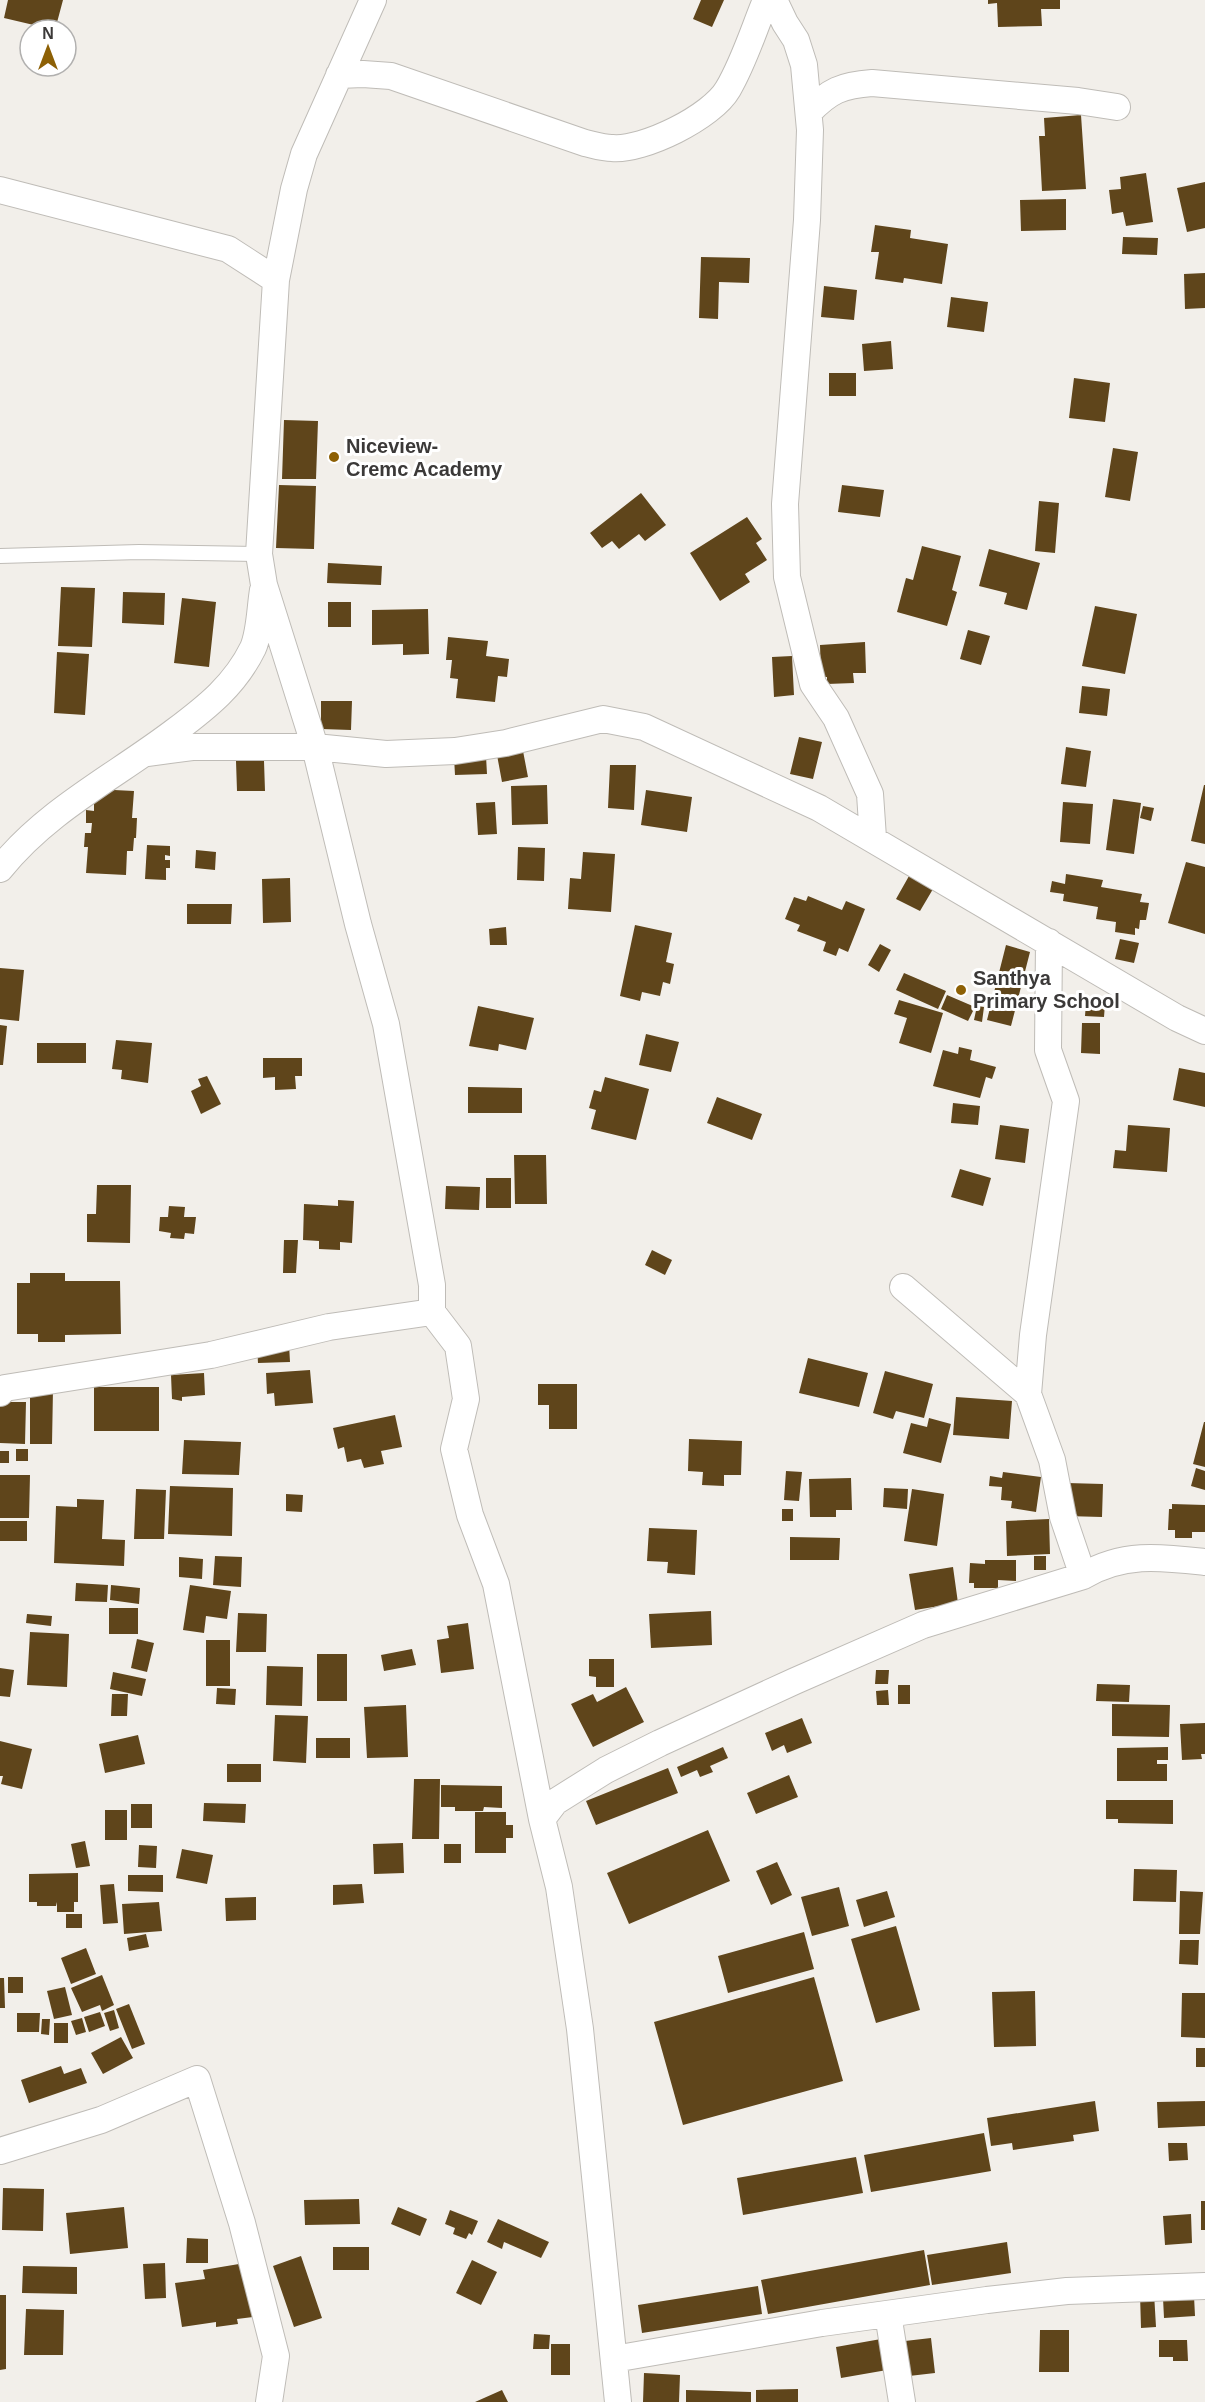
<svg xmlns="http://www.w3.org/2000/svg" width="1205" height="2402" viewBox="0 0 1205 2402" font-family="Helvetica,sans-serif">
  <style>
    .building { fill: #5f451b }
    .lines { fill: none; stroke-linecap: round; stroke-linejoin: round }
    .lane-casing { stroke: #bfbcb7; stroke-width: 16 }
    .street-casing { stroke: #bfbcb7; stroke-width: 28 }
    .lane { stroke: #fff; stroke-width: 14 }
    .street { stroke: #fff; stroke-width: 26 }
    .poi-dot { fill: #8d6005; stroke: #fff; stroke-width: 2 }
    .labels { text-anchor: middle; stroke-width: 6; stroke-linejoin: round; paint-order: stroke }
    .poi-label { font-size: 20px; font-weight: bold; fill: #3b3938; stroke: #fff; text-anchor: start }
  </style>
  <rect width="100%" height="100%" fill="#f2efea"/>
  <!-- building -->
  <path class="building" d="M8 0H63L55 30 4 18Z
    M701 0H724L712 27 693 19Z
    M988 0H1060V9H1041L1042 26 998 27 997 3 988 4Z
    M1081 115 1086 189 1042 191 1039 136H1045L1044 118Z
    M1146 173 1153 222 1126 226 1123 212 1112 214 1109 190 1121 189 1120 177Z
    M1205 182V228L1187 232 1177 188Z
    M1066 199V230L1021 231 1020 200Z
    M875 225 911 230 910 238 948 244 942 284 904 278 903 283 875 279 879 252H871Z
    M1123 237 1158 238 1157 255 1122 254Z
    M701 257 750 258 749 283 719 282 718 319 699 318Z
    M1205 273V308L1185 309 1184 274Z
    M824 286 857 290 854 320 821 317Z
    M951 297 988 302 984 332 947 327Z
    M891 341 893 369 864 371 862 344Z
    M829 373H856V396H829Z
    M1074 378 1110 383 1105 422 1069 418Z
    M284 420 318 421 316 479H282Z
    M1113 448 1138 452 1130 501 1105 497Z
    M279 485 316 486 314 549 276 548Z
    M842 485 884 490 880 517 838 512Z
    M641 493 666 525 645 541 639 534 619 549 612 541 602 548 590 533Z
    M1039 501 1059 503 1055 553 1035 551Z
    M747 517 762 539 756 543 767 560 745 574 750 582 720 601 690 553Z
    M922 546 961 556 952 590 957 592 947 626 897 612 906 578 913 580Z
    M989 549 1040 563 1027 610 1004 604 1007 593 979 586Z
    M328 563 382 566 381 585 327 583Z
    M61 587 95 588 92 647 58 646Z
    M123 592 165 593 164 625 122 623Z
    M182 598 216 602 209 667 174 663Z
    M328 602H351V627H328Z
    M1095 606 1137 614 1125 674 1082 666Z
    M428 609 429 654 403 655V644L372 645V610Z
    M968 630 990 636 981 665 960 659Z
    M448 637 488 641 486 656 509 659 507 677 498 676 495 702 456 698 458 679 450 678 452 660H446Z
    M865 642 866 673H853L854 683 827 684V677H821L820 645Z
    M57 652 89 654 85 715 54 713Z
    M792 656 794 695 774 697 772 657Z
    M1082 686 1110 689 1107 716 1079 713Z
    M321 701H352L351 730 321 729Z
    M799 737 822 742 813 779 790 774Z
    M1066 747 1091 751 1086 787 1061 784Z
    M523 751 528 777 502 782 497 755Z
    M486 756 487 774 455 775 454 757Z
    M236 761H264L265 791H237Z
    M610 765H636L634 810 608 808Z
    M547 785 548 824 512 825 511 786Z
    M1204 785H1205V844L1191 841Z
    M94 789 134 791 132 818H137L136 838H134L133 851H127L126 875 86 873 88 847H84L85 833H91L92 823H86V810L94 811Z
    M646 790 692 797 687 832 641 825Z
    M1113 799 1141 803 1134 854 1106 850Z
    M495 802 497 834 478 835 476 803Z
    M1063 802 1093 804 1090 844 1060 842Z
    M1143 806 1154 808 1151 821 1140 818Z
    M147 845 170 846V856L165 855V860H170V868H166V880L145 879Z
    M518 847 545 848 544 881 517 880Z
    M196 850 216 852 215 870 195 868Z
    M583 852 615 854 611 912 568 909 570 878 581 879Z
    M1186 862 1205 867V934L1168 923Z
    M1066 874 1103 880 1101 887 1142 894 1140 902 1149 903 1146 920H1140L1139 929 1135 928V935L1115 932 1116 922 1096 919 1098 907 1063 901 1064 894 1050 892 1052 881 1065 884Z
    M909 876 933 889 920 911 896 899Z
    M290 878 291 922 263 923 262 879Z
    M808 896 842 910 846 901 865 909 848 952 839 948 836 956 823 951 826 942 797 931 800 925 785 919 794 897 806 901Z
    M187 904H232L231 924H187Z
    M635 925 672 933 666 962 674 964 670 984 663 982 660 996 642 992 640 1001 620 996Z
    M506 927 507 945H490L489 929Z
    M1120 939 1139 943 1134 963 1115 959Z
    M880 944 891 950 879 972 868 965Z
    M1006 945 1030 952 1011 1026 987 1020Z
    M0 968 24 970 19 1021 0 1019Z
    M904 973 946 991 938 1009 896 990Z
    M947 995 975 1007 968 1021 941 1009Z
    M899 1000 943 1013 931 1053 899 1043 907 1018 894 1014Z
    M1086 1003 1105 1004 1104 1017 1085 1016Z
    M478 1006 534 1018 526 1050 499 1044 498 1051 469 1046Z
    M977 1006 984 1007 982 1022 974 1020Z
    M1082 1023H1100V1054L1081 1053Z
    M0 1025 7 1026 3 1065H0Z
    M646 1034 679 1042 671 1072 639 1065Z
    M116 1040 152 1043 148 1083 121 1079 122 1070 112 1069Z
    M37 1043H86V1063H37Z
    M959 1047 972 1050 970 1060 996 1067 992 1079 986 1077 980 1098 933 1086 943 1050 958 1054Z
    M263 1058H302V1076H295L296 1089 275 1090V1077L263 1078Z
    M1179 1068 1205 1073V1107L1173 1100Z
    M207 1076 221 1104 201 1114 191 1091 201 1086 198 1079Z
    M605 1077 649 1089 636 1140 591 1129 596 1110 589 1108 594 1090 601 1092Z
    M468 1087 522 1088V1113H468Z
    M717 1097 762 1114 752 1140 707 1123Z
    M953 1103 980 1106 978 1125 951 1123Z
    M1000 1125 1029 1129 1025 1163 995 1159Z
    M1128 1125 1170 1128 1167 1172 1113 1168 1115 1150 1126 1151Z
    M514 1155H546L547 1204H515Z
    M960 1169 991 1178 983 1206 951 1197Z
    M486 1178H511V1208H486Z
    M97 1185H131L130 1243 87 1242V1214H96Z
    M446 1186 480 1187 479 1210 445 1209Z
    M338 1200 354 1201 352 1243 340 1242V1250L319 1249V1241L303 1240 304 1204 338 1206Z
    M169 1206 185 1207 184 1217H196L194 1234 185 1233 184 1239 170 1238 171 1233 159 1231 160 1217H168Z
    M284 1240H298L296 1273H283Z
    M652 1250 672 1260 665 1275 645 1265Z
    M30 1273H65V1281H120L121 1334 65 1335V1342H38V1334H17V1283H30Z
    M289 1344 290 1362 258 1363 257 1346Z
    M808 1358 868 1373 859 1407 799 1393Z
    M310 1370 313 1403 275 1406 274 1393 267 1394 266 1373Z
    M885 1371 933 1384 924 1418 896 1411 893 1419 873 1413Z
    M204 1373 205 1395 182 1397V1401L172 1399 171 1375Z
    M538 1384H577V1429H549V1405H538Z
    M94 1387H159V1431H94Z
    M30 1389H53L52 1444H30Z
    M956 1397 1012 1401 1009 1439 953 1435Z
    M0 1402H26L25 1444 0 1443Z
    M395 1415 402 1447 381 1451 384 1464 364 1468 361 1459 347 1462 344 1447 338 1449 333 1428Z
    M929 1418 951 1424 941 1463 903 1453 911 1423 927 1427Z
    M1204 1422H1205V1467L1193 1464Z
    M689 1439 742 1441 741 1475H724V1486L702 1485 703 1472 688 1471Z
    M184 1440 241 1442 239 1475 182 1474Z
    M16 1449H28V1461H16Z
    M0 1451H9V1463H0Z
    M1196 1468 1205 1471V1490L1191 1486Z
    M786 1471 802 1472 799 1501 784 1500Z
    M1003 1472 1041 1477 1036 1512 1011 1508 1012 1501 1001 1500 1002 1487 989 1486 990 1476 1002 1478Z
    M0 1475H30L29 1518H0Z
    M851 1478 852 1510H836V1517H810L809 1479Z
    M1067 1483 1103 1484 1102 1517 1066 1516Z
    M170 1486 233 1488 232 1536 168 1534Z
    M884 1488 908 1489 907 1509 883 1507Z
    M136 1489 166 1490 164 1539H134Z
    M912 1489 944 1494 937 1546 904 1541Z
    M286 1494 303 1495 302 1512 286 1511Z
    M77 1499 104 1500 102 1539 125 1540 124 1566 54 1563 56 1506 77 1507Z
    M1172 1504 1205 1505V1532H1192V1538H1175V1530H1168L1169 1509H1172Z
    M782 1509H793V1521H782Z
    M1049 1519 1050 1554 1007 1556 1006 1521Z
    M0 1521H27V1541H0Z
    M649 1528 697 1530 695 1575 667 1573 668 1562 647 1561Z
    M790 1537 840 1538 839 1560H790Z
    M215 1556 242 1557 241 1587 213 1585Z
    M1034 1556H1046V1570H1034Z
    M179 1557 203 1559 202 1579 179 1577Z
    M985 1560H1016V1581L998 1580V1588H974V1583H969L970 1563 985 1564Z
    M953 1567 958 1603 915 1610 909 1574Z
    M76 1583 108 1585 107 1602 75 1601Z
    M111 1585 140 1588 139 1604 110 1600Z
    M190 1585 231 1591 227 1619 206 1616 204 1633 183 1630Z
    M109 1608H138V1634H109Z
    M711 1611 712 1645 651 1648 649 1614Z
    M238 1613 267 1614 266 1652H236Z
    M27 1614 52 1616 51 1626 26 1623Z
    M468 1623 474 1669 441 1673 437 1640 449 1638 447 1626Z
    M30 1632 69 1634 67 1687 27 1685Z
    M137 1639 154 1643 147 1672 131 1668Z
    M206 1640H230V1686H206Z
    M412 1649 416 1665 384 1671 381 1655Z
    M317 1654H347V1701H317Z
    M589 1659H614V1687H596V1677L589 1676Z
    M267 1666 303 1667 302 1706 266 1705Z
    M0 1668 14 1670 10 1697 0 1696Z
    M876 1670H889L888 1684H875Z
    M113 1672 146 1679 142 1696 110 1689Z
    M1097 1684 1130 1685 1129 1702 1096 1701Z
    M898 1685H910V1704H898Z
    M626 1687 644 1722 593 1747 571 1704 593 1694 597 1702Z
    M217 1688 236 1689 235 1705 216 1704Z
    M888 1690 889 1705H877L876 1691Z
    M112 1694H128L127 1716H111Z
    M1112 1704 1170 1705 1169 1737 1112 1736Z
    M406 1705 408 1757 367 1758 364 1707Z
    M275 1715 308 1716 306 1763 273 1761Z
    M802 1718 812 1743 787 1753 784 1745 772 1751 765 1733Z
    M1205 1723V1754H1201L1202 1759 1182 1760 1180 1724Z
    M138 1735 145 1764 105 1773 99 1744Z
    M316 1738H350V1758H316Z
    M0 1741 32 1749 22 1789 1 1784 3 1776H0Z
    M723 1747 728 1758 710 1766 713 1772 700 1777 697 1770 681 1777 677 1767Z
    M1168 1747V1760H1157V1764H1167V1781H1117V1748Z
    M227 1764H261V1782H227Z
    M668 1768 678 1793 596 1825 586 1801Z
    M789 1775 798 1797 756 1814 747 1793Z
    M414 1779H440L439 1839H412Z
    M441 1785 502 1786V1808L484 1807 483 1811H455V1807H441Z
    M1106 1800H1173V1824L1118 1823V1819H1106Z
    M204 1803 246 1804 245 1823 203 1821Z
    M131 1804H152V1828H131Z
    M105 1810H127V1840H105Z
    M475 1812H506V1825H513V1838H506V1853H475Z
    M708 1830 730 1881 629 1924 607 1873Z
    M85 1841 90 1866 76 1868 71 1844Z
    M403 1843 404 1873 374 1874 373 1844Z
    M444 1844H461V1863H444Z
    M139 1845 157 1846 156 1868 138 1867Z
    M182 1849 213 1855 207 1884 176 1878Z
    M777 1862 792 1895 771 1905 756 1871Z
    M1134 1869 1177 1870 1176 1902 1133 1901Z
    M78 1873V1902H74V1912H57V1902L56 1906H37V1902H29V1874Z
    M128 1875H163V1892L128 1891Z
    M114 1884 118 1923 103 1924 100 1885Z
    M362 1884 364 1903 333 1905V1885Z
    M839 1887 849 1926 812 1936 801 1897Z
    M887 1891 895 1917 864 1927 856 1900Z
    M1180 1891 1203 1892 1200 1934H1179Z
    M256 1897V1920L226 1921 225 1898Z
    M159 1902 162 1931 124 1934 122 1904Z
    M66 1914H82V1928H66Z
    M896 1926 920 2010 876 2023 851 1939Z
    M804 1932 814 1969 728 1993 718 1956Z
    M146 1934 149 1947 129 1951 127 1938Z
    M1180 1940H1199L1198 1965 1179 1964Z
    M86 1948 96 1974 71 1984 61 1958Z
    M102 1975 114 2005 102 2011 100 2005 82 2012 71 1988Z
    M8 1977H23V1993H8Z
    M814 1977 843 2081 683 2125 654 2022Z
    M0 1978H4L5 2008H0Z
    M65 1987 72 2015 54 2019 47 1991Z
    M1035 1991 1036 2046 994 2047 992 1992Z
    M1182 1993H1205V2038L1181 2037Z
    M129 2004 145 2044 132 2049 116 2009Z
    M114 2010 119 2028 110 2031 104 2013Z
    M100 2012 105 2026 89 2032 84 2017Z
    M17 2013H40L39 2032H17Z
    M82 2018 86 2032 76 2035 71 2021Z
    M42 2019H50L49 2035 41 2034Z
    M54 2023H68V2043H54Z
    M121 2037 133 2058 103 2074 91 2053Z
    M1196 2048H1205V2067H1196Z
    M61 2066 64 2074 81 2068 87 2083 29 2103 21 2080Z
    M1095 2101 1099 2131 1073 2135 1074 2141 1013 2150 1012 2143 991 2146 987 2118Z
    M1205 2101V2126L1158 2128 1157 2102Z
    M984 2133 991 2171 871 2192 864 2155Z
    M1168 2143H1187L1188 2160 1169 2161Z
    M856 2157 863 2193 743 2215 737 2178Z
    M3 2188 44 2189 43 2231 2 2230Z
    M359 2199 360 2224 305 2225 304 2200Z
    M1201 2201H1205V2230H1201Z
    M124 2207 128 2248 70 2254 66 2213Z
    M398 2207 427 2219 420 2236 391 2224Z
    M450 2210 478 2221 472 2235 469 2233 466 2239 453 2234 455 2228 445 2224Z
    M1191 2214 1192 2243 1165 2245 1163 2216Z
    M498 2219 549 2242 541 2258 504 2242 502 2249 487 2242Z
    M187 2238 208 2239V2263H186Z
    M1007 2242 1011 2273 932 2285 927 2255Z
    M333 2247H369V2270H333Z
    M924 2250 930 2285 768 2314 761 2280Z
    M301 2256 322 2318 294 2327 273 2266Z
    M472 2260 497 2272 481 2305 456 2293Z
    M165 2263 166 2298 145 2299 143 2264Z
    M245 2263 253 2317 237 2319 238 2324 216 2327V2322L182 2327 175 2283 205 2279 203 2270Z
    M23 2266 77 2267V2294L22 2293Z
    M758 2286 762 2314 642 2333 638 2305Z
    M1154 2293 1156 2327 1141 2328 1140 2294Z
    M0 2295H6V2369L0 2370Z
    M1194 2296 1195 2316 1164 2318 1163 2298Z
    M26 2309 64 2310 63 2355H24Z
    M1040 2330H1069V2372H1039Z
    M534 2334 550 2335 549 2349H533Z
    M931 2338 935 2373 909 2376 905 2341Z
    M881 2339 887 2370 841 2378 836 2347Z
    M1159 2340H1187L1188 2361H1173V2357H1159Z
    M551 2344H570V2375H551Z
    M644 2373 680 2375 679 2402H643Z
    M798 2389V2402H756V2390Z
    M502 2390 508 2402H475Z
    M686 2390 751 2392V2402H686Z"/>
  <g class="lines">
    <!-- lane casing -->
    <g class="lane-casing">
      <path id="lane" d="M0 556 139 552 259 554"/>
    </g>
    <!-- street casing -->
    <g class="street-casing">
      <path id="street" d="M373 0 304 154 294 189 276 280 259 554 264 585 315 747 358 924 386 1024 432 1285V1312L458 1346 466 1399 454 1449 470 1515 496 1584 542 1819 559 1887 580 2029 618 2402
        M774 0 785 23 796 40 804 65 810 130 807 220 785 504 787 577 813 684 836 718 870 794 873 838
        M339 75 363 74 391 76 585 143C594 145 603 148 612 148 643 151 712 117 728 89 744 62 754 29 766 0
        M809 112C829 91 842 85 872 83L1078 101 1117 107
        M0 190 228 249 276 280
        M147 753 192 747H315L386 754 455 751 506 743 603 719 644 727 819 808 1177 1018 1205 1031
        M0 869C47 810 116 776 175 731 207 707 235 685 253 648 260 632 260 608 263 590
        M903 1287 1028 1394 1052 1460 1063 1517 1083 1576
        M0 1393 5 1388 211 1355 329 1327 432 1312
        M1028 1394 1033 1335 1066 1101 1048 1050 1049 942
        M542 1819 555 1802 606 1770 660 1743 795 1681 923 1625 1083 1576C1123 1552 1161 1557 1205 1562
        M0 2151 101 2120 197 2079 242 2223 276 2356 269 2402
        M888 2314 902 2402
        M614 2359 822 2323 987 2300 1067 2291 1205 2286"/>
    </g>
    <!-- lane -->
    <use href="#lane" class="lane"/>
    <!-- street -->
    <use href="#street" class="street"/>
  </g>
  <!-- markers -->
  <g class="poi-dot">
    <circle cx="334" cy="457" r="6"/>
    <circle cx="961" cy="990" r="6"/>
  </g>
  <g class="labels">
    <!-- poi labels -->
    <g class="poi-label">
      <text x="346" y="453">Niceview-<tspan x="346" dy="23">Cremc Academy</tspan></text>
      <text x="973" y="985">Santhya<tspan x="973" dy="23">Primary School</tspan></text>
    </g>
  </g>
  <!-- north arrow -->
  <g transform="translate(48 48)"><circle r="28" fill="#ffffff" stroke="#b1b0af" stroke-width="1.5"/>
  <path d="M0-4.5L10 22L0 15L-10 22Z" fill="#8d6005"/>
  <text y="-9" font-size="16" font-weight="bold" text-anchor="middle" fill="#3b3938">N</text>
  </g>
</svg>
